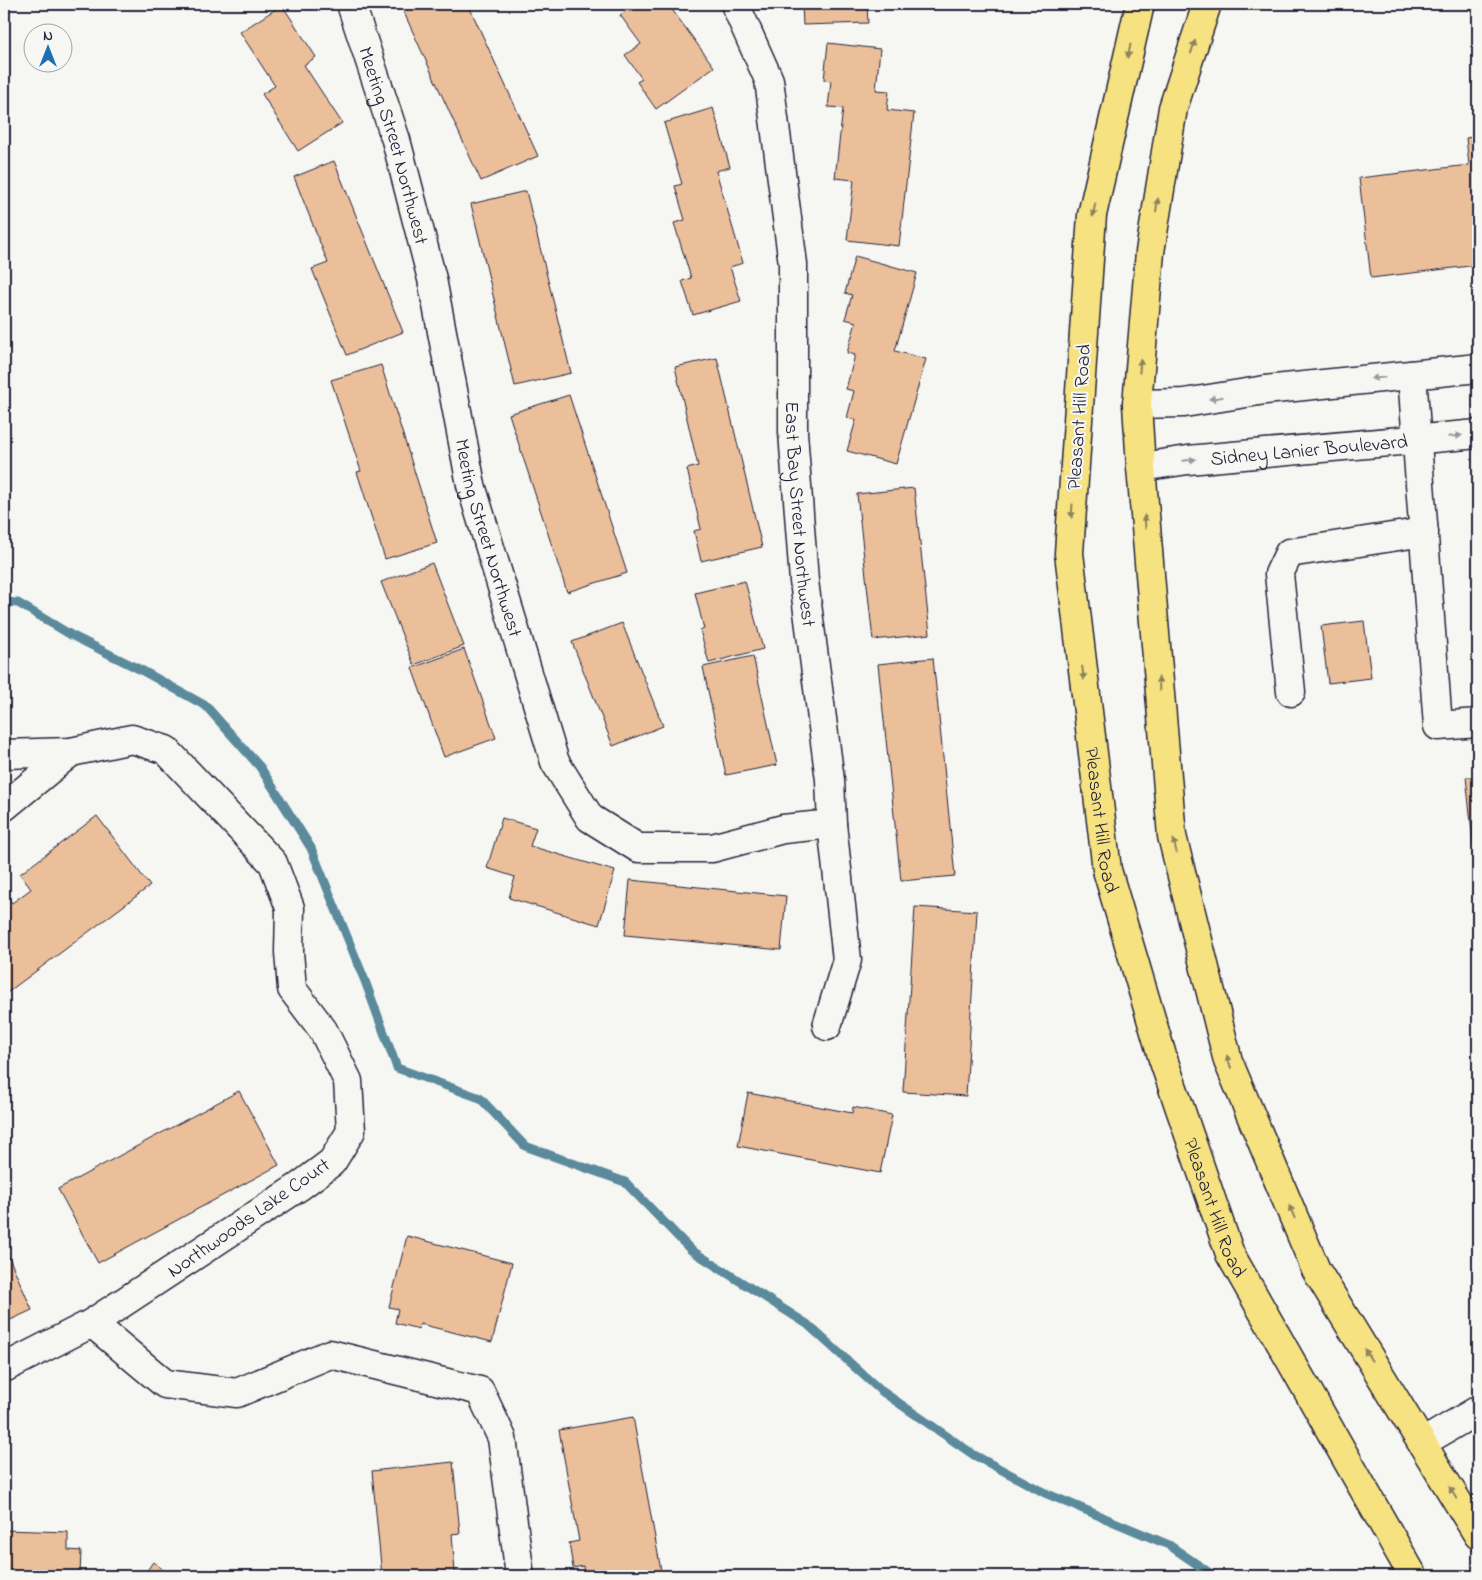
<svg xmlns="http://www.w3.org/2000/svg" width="1482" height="1580" viewBox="0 0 1482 1580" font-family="'Indie Flower',sans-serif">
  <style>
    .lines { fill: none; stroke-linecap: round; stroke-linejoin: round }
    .stream { stroke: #5a8a9b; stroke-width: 9 }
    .building { fill: #ecbf9b; stroke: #22223b }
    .street-casing { stroke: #22223b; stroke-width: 31 }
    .highway-casing { stroke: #22223b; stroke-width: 31 }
    .street { stroke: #f6f6f2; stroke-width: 28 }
    .highway { stroke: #f6e281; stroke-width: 28 }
    .oneway { fill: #8c825e }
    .oneway2 { fill: #9797a0 }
    .labels { text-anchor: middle; stroke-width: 4; stroke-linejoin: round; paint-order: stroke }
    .street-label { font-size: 20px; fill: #22223b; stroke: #f6f6f2 }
  </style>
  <rect width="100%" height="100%" fill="#f6f6f2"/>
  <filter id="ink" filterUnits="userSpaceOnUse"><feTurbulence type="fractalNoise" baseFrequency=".02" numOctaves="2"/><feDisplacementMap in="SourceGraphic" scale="10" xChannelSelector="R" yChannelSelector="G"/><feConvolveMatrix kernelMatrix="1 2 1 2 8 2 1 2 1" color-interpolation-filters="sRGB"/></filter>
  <g filter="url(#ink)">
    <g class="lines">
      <!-- stream -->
      <path class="stream" d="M4 602 18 603 71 635 143 671 206 706 260 767 311 848 365 981 397 1068 480 1098 525 1146 625 1182 691 1250 807 1324 880 1390 974 1455 1045 1493 1169 1545 1214 1576"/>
    </g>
    <!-- building -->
    <path class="building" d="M407 4H468L538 156 481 181 401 6Z
      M636 4H668L714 67 656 109 637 82 642 79 625 55 641 44 620 15Z
      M802 4H867L868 23 803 25Z
      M282 5 316 57 304 65 342 123 298 151 262 94 275 86 240 32Z
      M828 43 880 49 876 90 889 91 887 110 914 113 899 246 847 240 854 180 835 178 843 108 828 107 831 81 824 80Z
      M713 108 730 167 716 171 743 263 730 267 741 301 693 315 682 281 691 278 674 223 685 220 675 186 682 184 664 123Z
      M1478 136V265L1371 278 1359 178 1469 165 1466 138Z
      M334 161 403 332 347 355 312 269 328 263 294 177Z
      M526 191 571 373 515 386 471 204Z
      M855 256 917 273 895 351 926 359 896 464 847 451 856 420 847 418 854 391 846 389 855 355 847 353 856 322 845 319 852 295 845 293Z
      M717 358 762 547 701 561 694 531 701 529 687 469 698 466 675 367Z
      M381 365 437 543 385 559 357 472 361 471 331 380Z
      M569 395 627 573 567 592 509 414Z
      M914 488 930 634 873 640 857 494Z
      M432 563 464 646 414 665 381 582Z
      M745 581 763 649 709 663 700 630 704 629 695 593Z
      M1364 621 1371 678 1328 683 1321 626Z
      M622 623 663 726 613 746 572 642Z
      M464 649 496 738 444 757 412 668Z
      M753 656 777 765 726 775 703 667Z
      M933 658 955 876 901 881 878 664Z
      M1478 776V851H1474L1466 777Z
      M97 816 150 886 4 995V895L5 894 12 903 31 889 20 874Z
      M502 818 536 828 530 846 615 871 599 925 509 898 515 877 487 868Z
      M630 880 786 896 781 950 625 935Z
      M915 907 977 911 966 1096 903 1092Z
      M239 1091 279 1165 98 1263 58 1189Z
      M748 1093 852 1113 853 1107 892 1115 880 1173 738 1146Z
      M407 1236 512 1263 492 1342 420 1324 419 1329 395 1323 398 1309 389 1307Z
      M4 1246 32 1310 4 1323Z
      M633 1417 662 1576H585L583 1566 573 1568 569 1543 579 1541 559 1430Z
      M453 1462 460 1533 452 1534 455 1572 473 1571 474 1576H382L372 1471Z
      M4 1530 68 1532V1550L81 1551 80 1576H4Z
      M153 1562 172 1576H143Z"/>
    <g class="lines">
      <!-- street casing -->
      <g class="street-casing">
        <g id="street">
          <path id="s1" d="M351 4 396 140 432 279 471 485 555 762 590 818 638 848H712L783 829 832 824"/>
          <path id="s2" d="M735 4 769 80 793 264V432L804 581 830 780 832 824 847 960 827 1026"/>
          <path d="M1412 375 1438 726 1478 723"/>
          <path d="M1137 404 1184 403 1265 390 1478 368"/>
          <path id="s3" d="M1141 467 1188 460 1478 434"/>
          <path d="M1291 692 1279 574 1289 553 1424 532"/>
          <path d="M4 754 71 752 132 739 166 750 273 863 290 908 289 952 292 989 323 1030 348 1081 351 1131 332 1162 300 1186 92 1323 4 1368"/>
          <path d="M4 807 71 752"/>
          <path d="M92 1323 165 1384 237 1393 330 1354 480 1391 502 1438 520 1576"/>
          <path d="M1422 1443 1478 1410"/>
        </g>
      </g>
      <!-- highway casing -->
      <g class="highway-casing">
        <g id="highway">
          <path id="s4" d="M1140 4 1092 215 1069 553 1107 870 1163 1059 1230 1254 1413 1576"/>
          <path d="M1207 4 1173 108 1150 252 1137 404 1141 467 1172 836 1228 1061 1316 1270 1478 1535"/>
        </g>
      </g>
      <!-- street -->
      <use href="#street" class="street"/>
      <!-- highway -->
      <use href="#highway" class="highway"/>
    </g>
    <!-- one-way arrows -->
    <defs><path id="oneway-solid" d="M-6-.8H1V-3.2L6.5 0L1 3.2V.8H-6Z" transform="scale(1.25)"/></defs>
    <g class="oneway">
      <use href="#oneway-solid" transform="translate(1193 47) rotate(-72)"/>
      <use href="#oneway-solid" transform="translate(1129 51) rotate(103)"/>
      <use href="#oneway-solid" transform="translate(1157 205) rotate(-81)"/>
      <use href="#oneway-solid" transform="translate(1094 210) rotate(101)"/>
      <use href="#oneway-solid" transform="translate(1140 366) rotate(-85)"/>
      <use href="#oneway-solid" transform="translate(1072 511) rotate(94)"/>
      <use href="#oneway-solid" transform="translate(1145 522) rotate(-95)"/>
      <use href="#oneway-solid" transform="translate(1083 673) rotate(83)"/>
      <use href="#oneway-solid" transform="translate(1159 684) rotate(-95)"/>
      <use href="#oneway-solid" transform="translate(1175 846) rotate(-104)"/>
      <use href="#oneway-solid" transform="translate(1229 1062) rotate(-109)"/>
      <use href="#oneway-solid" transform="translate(1292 1212) rotate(-113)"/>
      <use href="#oneway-solid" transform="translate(1368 1355) rotate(-122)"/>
      <use href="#oneway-solid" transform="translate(1453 1493) rotate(-121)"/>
    </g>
    <g class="oneway2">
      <use href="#oneway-solid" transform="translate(1378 378) rotate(174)"/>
      <use href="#oneway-solid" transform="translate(1216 398) rotate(171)"/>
      <use href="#oneway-solid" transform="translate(1455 436) rotate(-5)"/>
      <use href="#oneway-solid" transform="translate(1189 460) rotate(-7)"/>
    </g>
  </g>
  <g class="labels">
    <!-- street labels -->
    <g class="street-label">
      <text dy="7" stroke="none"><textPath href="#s1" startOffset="148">Meeting Street Northwest</textPath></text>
      <text transform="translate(1078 417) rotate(-86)" y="7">Pleasant Hill Road</text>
      <text dy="7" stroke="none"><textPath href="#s3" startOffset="169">Sidney Lanier Boulevard</textPath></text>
      <text dy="7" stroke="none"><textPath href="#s2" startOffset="519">East Bay Street Northwest</textPath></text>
      <text dy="7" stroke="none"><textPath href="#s1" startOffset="552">Meeting Street Northwest</textPath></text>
      <text dy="7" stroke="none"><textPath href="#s4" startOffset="824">Pleasant Hill Road</textPath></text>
      <text dy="7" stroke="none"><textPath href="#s4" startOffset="1229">Pleasant Hill Road</textPath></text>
      <text transform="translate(248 1217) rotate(-35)" y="7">Northwoods Lake Court</text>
    </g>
  </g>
  <!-- margin -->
  <rect width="1482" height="1580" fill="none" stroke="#f6f6f2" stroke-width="20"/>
  <rect x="10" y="10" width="1462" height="1560" fill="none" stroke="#22223b" stroke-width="2" filter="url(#ink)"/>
  <!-- north arrow -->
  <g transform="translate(48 48)"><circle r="24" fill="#f6f6f2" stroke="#a1a1a9"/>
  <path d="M0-4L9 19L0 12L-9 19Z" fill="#1f6fb2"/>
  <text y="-8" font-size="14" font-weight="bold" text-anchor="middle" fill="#22223b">N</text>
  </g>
</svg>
